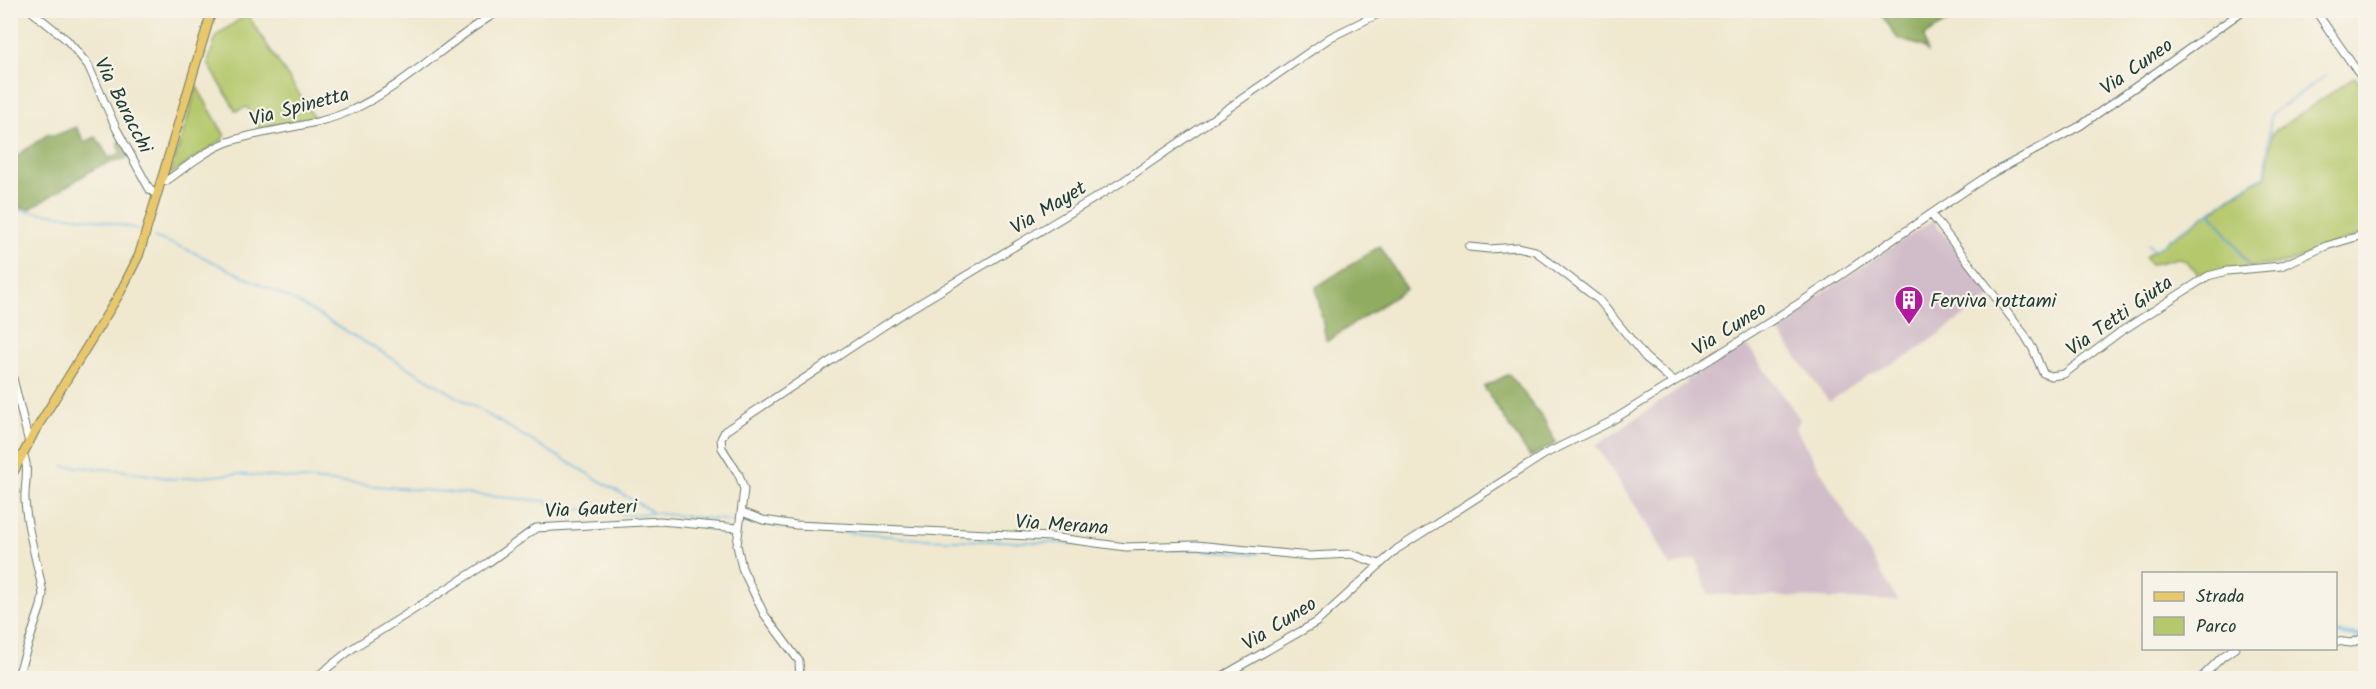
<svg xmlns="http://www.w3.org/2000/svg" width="2376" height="689" viewBox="0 0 2376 689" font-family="Kalam,sans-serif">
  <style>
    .industrial { fill: #d1bdc9 }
    .green { fill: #b5c86c; stroke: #6a8250; stroke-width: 1.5 }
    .forest { fill: #90ac60; stroke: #58744a; stroke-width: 1.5 }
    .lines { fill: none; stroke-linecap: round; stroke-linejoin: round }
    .stream { stroke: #66b8e2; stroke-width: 1.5 }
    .canal { stroke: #66b8e2; stroke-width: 4.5 }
    .minor-casing { stroke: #68796a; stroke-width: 9 }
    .major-casing { stroke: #68796a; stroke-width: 10 }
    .minor { stroke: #fff; stroke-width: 7 }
    .major { stroke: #eac769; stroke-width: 8 }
    .labels { text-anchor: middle; stroke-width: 4.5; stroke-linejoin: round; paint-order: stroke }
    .street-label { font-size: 20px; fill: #1f3d34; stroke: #f7f3e8 }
    .poi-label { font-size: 20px; fill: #1f3d34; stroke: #f7f3e8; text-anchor: start }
  </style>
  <rect width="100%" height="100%" fill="#f7f3e8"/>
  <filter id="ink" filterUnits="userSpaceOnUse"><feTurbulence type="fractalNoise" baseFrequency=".0167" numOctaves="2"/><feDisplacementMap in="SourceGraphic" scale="12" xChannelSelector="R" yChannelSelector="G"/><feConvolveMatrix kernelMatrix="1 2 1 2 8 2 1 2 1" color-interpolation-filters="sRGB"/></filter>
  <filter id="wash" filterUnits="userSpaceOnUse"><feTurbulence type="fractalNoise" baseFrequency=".008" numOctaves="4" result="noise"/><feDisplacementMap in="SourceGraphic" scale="24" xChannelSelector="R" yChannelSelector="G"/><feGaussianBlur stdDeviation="1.35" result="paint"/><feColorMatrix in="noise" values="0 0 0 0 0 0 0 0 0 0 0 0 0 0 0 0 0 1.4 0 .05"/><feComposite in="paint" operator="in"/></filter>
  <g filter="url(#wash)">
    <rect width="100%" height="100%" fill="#f0e8cf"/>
    <!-- industrial -->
    <path class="industrial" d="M1933 220 1992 296 1908 356 1867 376 1829 402 1774 325Z
      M1745 342 1800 419 1795 428 1898 601 1708 594 1696 559 1670 567 1648 525 1596 446 1687 383 1686 380Z"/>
    <!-- green -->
    <path class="green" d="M247 14 314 117 259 129 247 107 236 111 208 63 216 36Z
      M2355 77 2365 91V233L2286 263 2251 267 2211 212 2254 182 2266 177 2272 133Z
      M197 87 225 136 222 140 170 175Z
      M2210 212 2250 267 2201 277C2175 246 2180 262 2149 264L2145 257Z"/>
    <!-- forest -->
    <path class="forest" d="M1879 11H1966L1924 36 1927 52 1922 46 1898 39Z
      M76 127 85 142 96 137 109 158 121 153 117 143 120 141 129 157 97 167 30 209 11 206V160L48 134 54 136Z
      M1380 246 1406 289 1329 340H1326L1316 287Z
      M1509 374 1543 418 1556 443 1530 457 1484 387Z"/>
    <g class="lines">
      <!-- stream -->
      <path class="stream" d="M189 103 216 10
        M10 209 93 219 143 230
        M2210 212 2249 266
        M154 237 186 249 295 301 651 511
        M2148 244 2154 250 2254 181 2265 176 2271 114 2327 75
        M63 466 118 470 174 479 236 474 300 479 545 501 562 510 594 509 626 515 654 513 733 521
        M746 523 784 527
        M812 529 918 539 1061 543 1101 547
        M1138 550H1195L1259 554
        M1315 559 1340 558"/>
      <!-- canal -->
      <path class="canal" d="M2336 633 2362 637"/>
    </g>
  </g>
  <g filter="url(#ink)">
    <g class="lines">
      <!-- minor casing -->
      <g class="minor-casing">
        <path id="minor" d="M30 10 67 40 88 65 116 128 150 190 156 194
          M2315 10 2366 84
          M160 182 166 181C185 168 206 150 228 142 268 128 313 128 352 110 407 85 448 40 501 10
          M1931 214 2024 334 2033 349 2043 373 2051 376 2064 374 2120 332 2208 276 2227 271 2281 266 2326 246 2366 234
          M1469 247 1489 249 1518 247 1535 251 1599 300 1645 357 1674 382
          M10 366 29 443
          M742 512 763 520 796 525 1051 537 1126 547 1196 545 1310 556 1351 554 1379 564
          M2336 641 2351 643 2366 637
          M17 678 41 606 43 594C38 563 27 532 25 501 24 486 30 467 23 454
          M315 678 353 648 489 562 536 528 660 521 738 528
          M800 678 799 661 764 614 742 568 737 545 744 489 739 475 722 448 721 439 725 431 897 317 1125 180 1331 37 1386 10
          M1219 678 1317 622 1397 549 1545 454 1608 423 1738 342 1804 300 1987 176 2080 126 2244 10
          M2201 678 2222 657 2235 648"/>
      </g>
      <!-- major casing -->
      <g class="major-casing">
        <path id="major" d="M10 479 35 431 120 293 139 255 212 10"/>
      </g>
      <!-- minor -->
      <use href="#minor" class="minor"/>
      <!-- major -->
      <use href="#major" class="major"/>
    </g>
  </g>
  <!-- icons -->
  <defs>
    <g id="building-pin" transform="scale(1.5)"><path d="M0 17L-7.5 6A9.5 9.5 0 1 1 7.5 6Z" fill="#b5179e" stroke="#f7f3e8"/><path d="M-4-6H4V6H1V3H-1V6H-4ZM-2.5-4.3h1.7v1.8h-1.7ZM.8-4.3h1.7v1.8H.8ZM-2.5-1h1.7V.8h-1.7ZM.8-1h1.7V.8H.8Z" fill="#fff"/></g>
  </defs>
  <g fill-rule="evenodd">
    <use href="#building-pin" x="1909" y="300"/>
  </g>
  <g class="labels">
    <!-- street labels -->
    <g class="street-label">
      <text transform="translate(2136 66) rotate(-35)" y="7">Via Cuneo</text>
      <text transform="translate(124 105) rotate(63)" y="7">Via Baracchi</text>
      <text transform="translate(299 106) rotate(-15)" y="7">Via Spinetta</text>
      <text transform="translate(1048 207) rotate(-31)" y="7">Via Mayet</text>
      <text transform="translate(2119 315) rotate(-35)" y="7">Via Tetti Giuta</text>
      <text transform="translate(1729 328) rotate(-32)" y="7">Via Cuneo</text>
      <text transform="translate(591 508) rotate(-3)" y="7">Via Gauteri</text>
      <text transform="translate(1062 524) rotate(4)" y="7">Via Merana</text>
      <text transform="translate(1279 623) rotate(-32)" y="7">Via Cuneo</text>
    </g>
    <!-- poi labels -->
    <g class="poi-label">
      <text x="1930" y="307">Ferviva rottami</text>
    </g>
  </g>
  <!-- margin -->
  <rect width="2376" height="689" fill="none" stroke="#f7f3e8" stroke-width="36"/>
  <!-- legend -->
  <rect x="2142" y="572" width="195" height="78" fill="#f7f3e8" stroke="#a1aaa0" stroke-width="1.5"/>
  <rect x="2154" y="592" width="30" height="9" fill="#eac769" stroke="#a1aaa0" stroke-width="1.5"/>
  <text x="2196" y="602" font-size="18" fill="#1f3d34">Strada</text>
  <rect x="2154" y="617" width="30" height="18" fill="#b5c86c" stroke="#a1aaa0" stroke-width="1.5"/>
  <text x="2196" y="632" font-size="18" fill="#1f3d34">Parco</text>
</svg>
